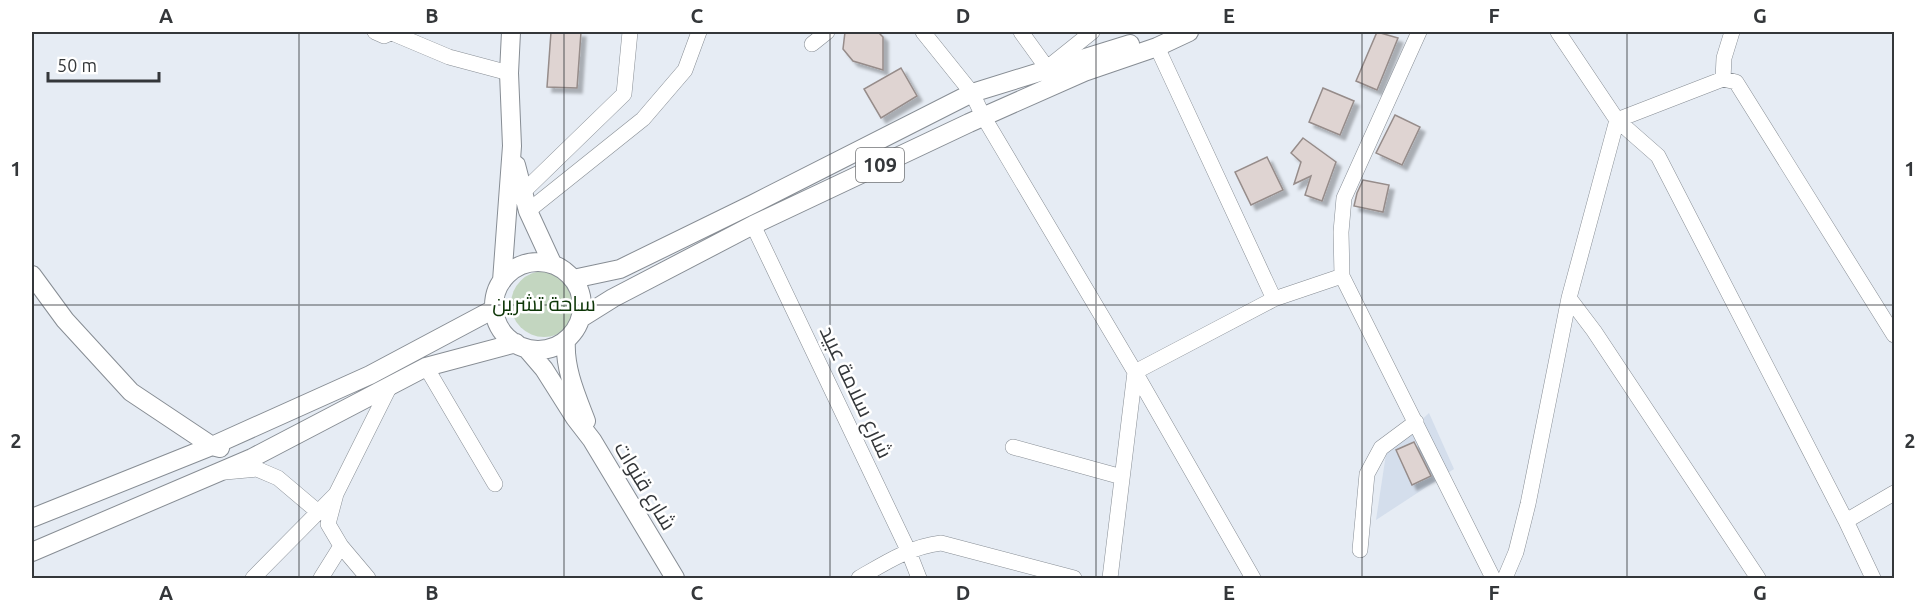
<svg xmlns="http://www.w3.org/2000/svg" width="1926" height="610" viewBox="0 0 1926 610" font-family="Ubuntu,Cairo,sans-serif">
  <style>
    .built { fill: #d4deec }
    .green { fill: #c3d6c0 }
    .building { fill: #dfd4d2; stroke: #968c8a; stroke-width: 1.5; filter: url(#shadow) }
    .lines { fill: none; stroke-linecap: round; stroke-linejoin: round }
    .minor-casing { stroke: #878d94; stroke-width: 16 }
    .major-casing { stroke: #878d94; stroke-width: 20 }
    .minor { stroke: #fff; stroke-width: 15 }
    .major { stroke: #fff; stroke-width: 18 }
    .grid { fill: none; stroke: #34373a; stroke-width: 1.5; stroke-opacity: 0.55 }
    .labels { text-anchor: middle; stroke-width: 5; stroke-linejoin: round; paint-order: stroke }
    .shield { fill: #fff; stroke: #717375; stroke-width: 1.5 }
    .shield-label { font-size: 20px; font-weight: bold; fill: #34373a }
    .park-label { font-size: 21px; fill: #0d3607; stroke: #fff }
    .street-label { font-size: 21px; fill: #34373a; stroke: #fff }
    .neatline { fill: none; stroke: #34373a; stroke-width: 2 }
    .grid-label { font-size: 20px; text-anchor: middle; font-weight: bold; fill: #34373a }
  </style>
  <defs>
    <filter id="shadow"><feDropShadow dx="5" dy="5" stdDeviation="1.5" flood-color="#0004"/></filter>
  </defs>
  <rect width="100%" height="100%" fill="#e6ecf4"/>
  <!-- built -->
  <path class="built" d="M1429 413 1454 469 1376 520 1386 454Z"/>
  <!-- green -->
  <path class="green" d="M511 304a33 33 0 1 1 66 0a33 33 0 1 1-66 0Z"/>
  <!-- building -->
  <path class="building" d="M551 32H581L577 88 547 87Z
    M845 32H878L883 37V70L853 61 843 49Z
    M1377 32 1398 38 1377 90 1356 81Z
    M901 68 917 96 881 118 864 89Z
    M1323 88 1354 101 1340 135 1309 122Z
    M1395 115 1420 127 1402 165 1376 153Z
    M1303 138 1336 162 1322 201 1305 195 1311 176 1294 184 1301 162 1291 153Z
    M1267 157 1283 190 1251 205 1235 172Z
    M1363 180 1389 185 1383 212 1354 206 1357 193Z
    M1414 442 1431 476 1412 485 1396 450Z"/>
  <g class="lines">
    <!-- minor casing -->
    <g class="minor-casing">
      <path id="minor" d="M375 32 384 36 393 32
        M923 32 972 93 983 116 1135 372 1253 578
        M1021 32 1047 68 1092 32
        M1419 32 1344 198 1341 232 1342 276 1493 578
        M392 33 449 57 509 73
        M812 44 827 32
        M1157 47 1274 299
        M1723 79 1724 58 1732 32
        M522 193 624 94 630 32
        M528 211 643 119 685 70 699 32
        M753 225 908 550 919 578
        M1569 298 1594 331 1758 578
        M426 367 495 484
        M1013 447 1122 477
        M225 472 257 469 278 478 317 511
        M1846 521 1894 493
        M341 546 368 578
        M1360 550 1367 474 1381 448 1416 422
        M253 578 336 494
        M321 578 341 546 328 524 336 494 389 388
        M859 578C885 563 909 547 941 543L1074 578
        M1110 578 1135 372 1274 299 1342 276
        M1505 578 1516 552 1528 504 1569 298 1617 120 1558 32
        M1873 578 1846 521 1658 156 1617 120 1723 79 1736 82 1894 335"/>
    </g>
    <!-- major casing -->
    <g class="major-casing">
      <path id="major" d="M516 165 528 211 552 263
        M494 306a44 44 0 1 1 88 0a44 44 0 1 1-88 0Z
        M32 275 65 320 131 392 212 446 220 448
        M573 279 620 269 753 204 972 93 1130 44
        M502 281 512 146 509 73 511 32
        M581 318 613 298 753 225 969 123 1084 72 1157 47 1189 32
        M566 340C564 368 576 395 586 421
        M526 348 544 369 575 418 592 440 675 578
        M32 518 212 446 370 375 494 309
        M32 552 252 458 426 367 516 343"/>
    </g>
    <!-- minor -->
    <use href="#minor" class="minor"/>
    <!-- major -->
    <use href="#major" class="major"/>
  </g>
  <!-- grid -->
  <path class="grid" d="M299 32V578M564 32V578M830 32V578M1096 32V578M1362 32V578M1627 32V578M32 305H1894"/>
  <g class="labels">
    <!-- shield labels -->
    <rect class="shield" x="856" y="148" width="48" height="34" rx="4.5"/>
    <g class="shield-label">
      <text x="880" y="172">109</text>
    </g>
    <!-- park labels -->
    <g class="park-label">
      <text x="544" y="311">ساحة تشرين</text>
    </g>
    <!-- street labels -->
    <g class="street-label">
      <text transform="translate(856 392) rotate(65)" y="7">شارع سلامة عبيد</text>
      <text transform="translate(645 486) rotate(59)" y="7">شارع قنوات</text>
    </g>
  </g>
  <!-- border -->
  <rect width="1926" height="610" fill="none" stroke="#ffffff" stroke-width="66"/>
  <!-- scale -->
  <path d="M48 72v9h111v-9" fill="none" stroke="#34373a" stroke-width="3"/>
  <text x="57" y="72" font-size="18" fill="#34373a" stroke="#ffffff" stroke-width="4.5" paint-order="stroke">50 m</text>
  <rect x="33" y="33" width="1860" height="544" class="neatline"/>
  <g class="grid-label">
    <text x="166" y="23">A</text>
    <text x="432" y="23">B</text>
    <text x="697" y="23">C</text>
    <text x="963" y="23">D</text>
    <text x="1229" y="23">E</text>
    <text x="1494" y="23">F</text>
    <text x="1760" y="23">G</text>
    <text x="16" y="176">1</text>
    <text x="1910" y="176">1</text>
    <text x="16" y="448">2</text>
    <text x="1910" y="448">2</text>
    <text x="166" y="600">A</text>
    <text x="432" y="600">B</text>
    <text x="697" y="600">C</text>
    <text x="963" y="600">D</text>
    <text x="1229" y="600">E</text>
    <text x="1494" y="600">F</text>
    <text x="1760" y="600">G</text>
  </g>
</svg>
